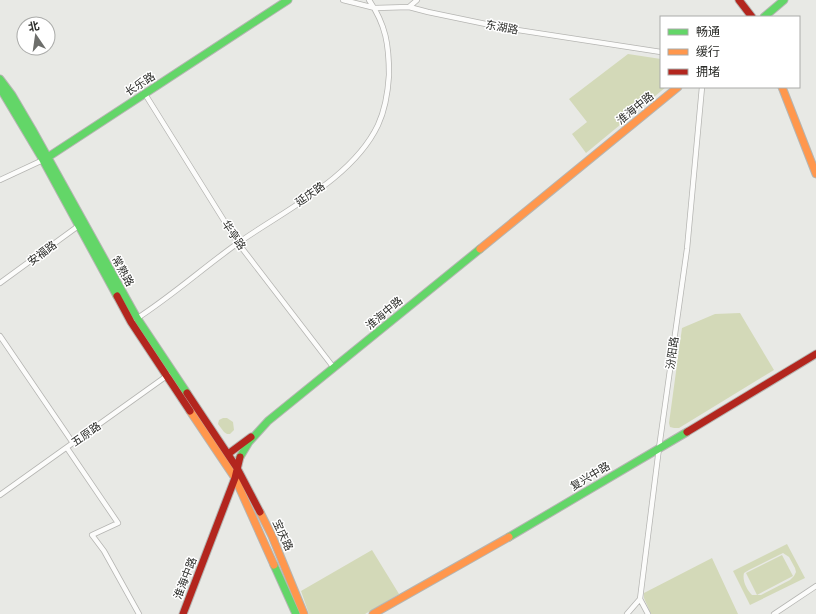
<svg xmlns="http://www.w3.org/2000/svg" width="816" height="614" viewBox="0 0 816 614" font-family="'IBM Plex Serif','Noto Sans SC',serif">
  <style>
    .green { fill: #d3d9b8; fill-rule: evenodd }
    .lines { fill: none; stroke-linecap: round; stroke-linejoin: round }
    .street-casing { stroke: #b5b5b2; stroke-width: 6 }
    .fast-casing { stroke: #b5b5b2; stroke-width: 9 }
    .slow-casing { stroke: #b5b5b2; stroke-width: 9 }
    .jam-casing { stroke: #b5b5b2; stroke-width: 9 }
    .street { stroke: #fcfcfb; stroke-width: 4.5 }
    .fast { stroke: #63d668; stroke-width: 7 }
    .slow { stroke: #ff974d; stroke-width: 7 }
    .jam { stroke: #b3261e; stroke-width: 7 }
    .labels { text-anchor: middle; stroke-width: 3; stroke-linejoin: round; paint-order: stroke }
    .street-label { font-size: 11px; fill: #2b2c29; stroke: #fff }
  </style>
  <rect width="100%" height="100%" fill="#e8e9e5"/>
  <!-- green -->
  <path class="green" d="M628 54 661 59V87H666L586 153 572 134 587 122 569 99Z
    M740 313 774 370 679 428H674L670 427 669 423 682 328 715 314Z
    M223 418H227L233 422 234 430 230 434H227L224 432 218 424 219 420Z
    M787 544 805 578 750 605 733 571ZM783 553 789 557 795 568 796 572 794 576 790 580 761 595H752C747 590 742 581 744 573L749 570Z
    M372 550 399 594 365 614H309L301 591Z
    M782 555 793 576 757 595 746 573Z
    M712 558 738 614H651L644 598V593Z"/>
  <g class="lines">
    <!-- street casing -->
    <g class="street-casing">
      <path id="street" d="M343 0 375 8 409 7 428 12 505 28 661 52
        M409 7 417 0
        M145 94 238 243 334 368
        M0 180 43 160
        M0 283 81 224
        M136 319C172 296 204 267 238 243 285 210 353 178 378 125 385 110 388 91 389 75 389 45 386 25 369 0
        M0 336 73 443
        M67 448 118 523 92 535 104 551 139 614
        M0 495 168 375
        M640 599 648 614
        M627 614 640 599 659 448 687 249 702 87
        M774 614 816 586"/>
    </g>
    <!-- fast casing -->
    <g class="fast-casing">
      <path id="fast" d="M764 17 784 0
        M0 79 12 95 32 129 137 318 187 393
        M0 88 43 160 117 296
        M45 159 288 0
        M240 457 249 442 268 421 480 249
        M509 537 687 432
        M274 565 296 614"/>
    </g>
    <!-- slow casing -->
    <g class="slow-casing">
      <path id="slow" d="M782 87 816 174
        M480 249 678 87
        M190 411 235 478 274 565
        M260 512 272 536 304 614
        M373 614 509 537"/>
    </g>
    <!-- jam casing -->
    <g class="jam-casing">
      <path id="jam" d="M739 0 752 17
        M117 296 131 322 190 411
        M187 393 237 468 260 512
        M687 432 816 354
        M228 454 251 437
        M183 614 235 478 240 457"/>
    </g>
    <!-- street -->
    <use href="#street" class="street"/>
    <!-- fast -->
    <use href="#fast" class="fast"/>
    <!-- slow -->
    <use href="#slow" class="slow"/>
    <!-- jam -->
    <use href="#jam" class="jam"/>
  </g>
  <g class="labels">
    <!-- street labels -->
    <g class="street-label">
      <text transform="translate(502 27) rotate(10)" y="4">东湖路</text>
      <text transform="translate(140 84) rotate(-33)" y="4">长乐路</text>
      <text transform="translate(635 108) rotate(-39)" y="4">淮海中路</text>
      <text transform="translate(310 194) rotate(-35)" y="4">延庆路</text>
      <text transform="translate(234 235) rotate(56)" y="4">华亭路</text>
      <text transform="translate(42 253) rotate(-37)" y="4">安福路</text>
      <text transform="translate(123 271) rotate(61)" y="4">常熟路</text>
      <text transform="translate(384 313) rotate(-40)" y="4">淮海中路</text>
      <text transform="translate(672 353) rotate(-82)" y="4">汾阳路</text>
      <text transform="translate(86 434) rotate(-35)" y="4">五原路</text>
      <text transform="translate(590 476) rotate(-31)" y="4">复兴中路</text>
      <text transform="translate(283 535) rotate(65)" y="4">宝庆路</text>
      <text transform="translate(185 578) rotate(-69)" y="4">淮海中路</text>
    </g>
  </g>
  <!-- legend -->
  <rect x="660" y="16" width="140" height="72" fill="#ffffff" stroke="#aaaba9"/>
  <rect x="668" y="29" width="20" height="6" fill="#63d668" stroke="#aaaba9"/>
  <text x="696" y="36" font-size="12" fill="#2b2c29">畅通</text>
  <rect x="668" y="49" width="20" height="6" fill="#ff974d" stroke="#aaaba9"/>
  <text x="696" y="56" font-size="12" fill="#2b2c29">缓行</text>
  <rect x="668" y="69" width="20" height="6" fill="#b3261e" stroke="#aaaba9"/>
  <text x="696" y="76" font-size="12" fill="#2b2c29">拥堵</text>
  <!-- north arrow -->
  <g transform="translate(36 36) rotate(347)"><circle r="19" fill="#ffffff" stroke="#aaaba9"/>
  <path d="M0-3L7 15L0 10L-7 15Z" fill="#6d6e6b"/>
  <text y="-6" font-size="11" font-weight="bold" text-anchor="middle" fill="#2b2c29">北</text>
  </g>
</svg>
